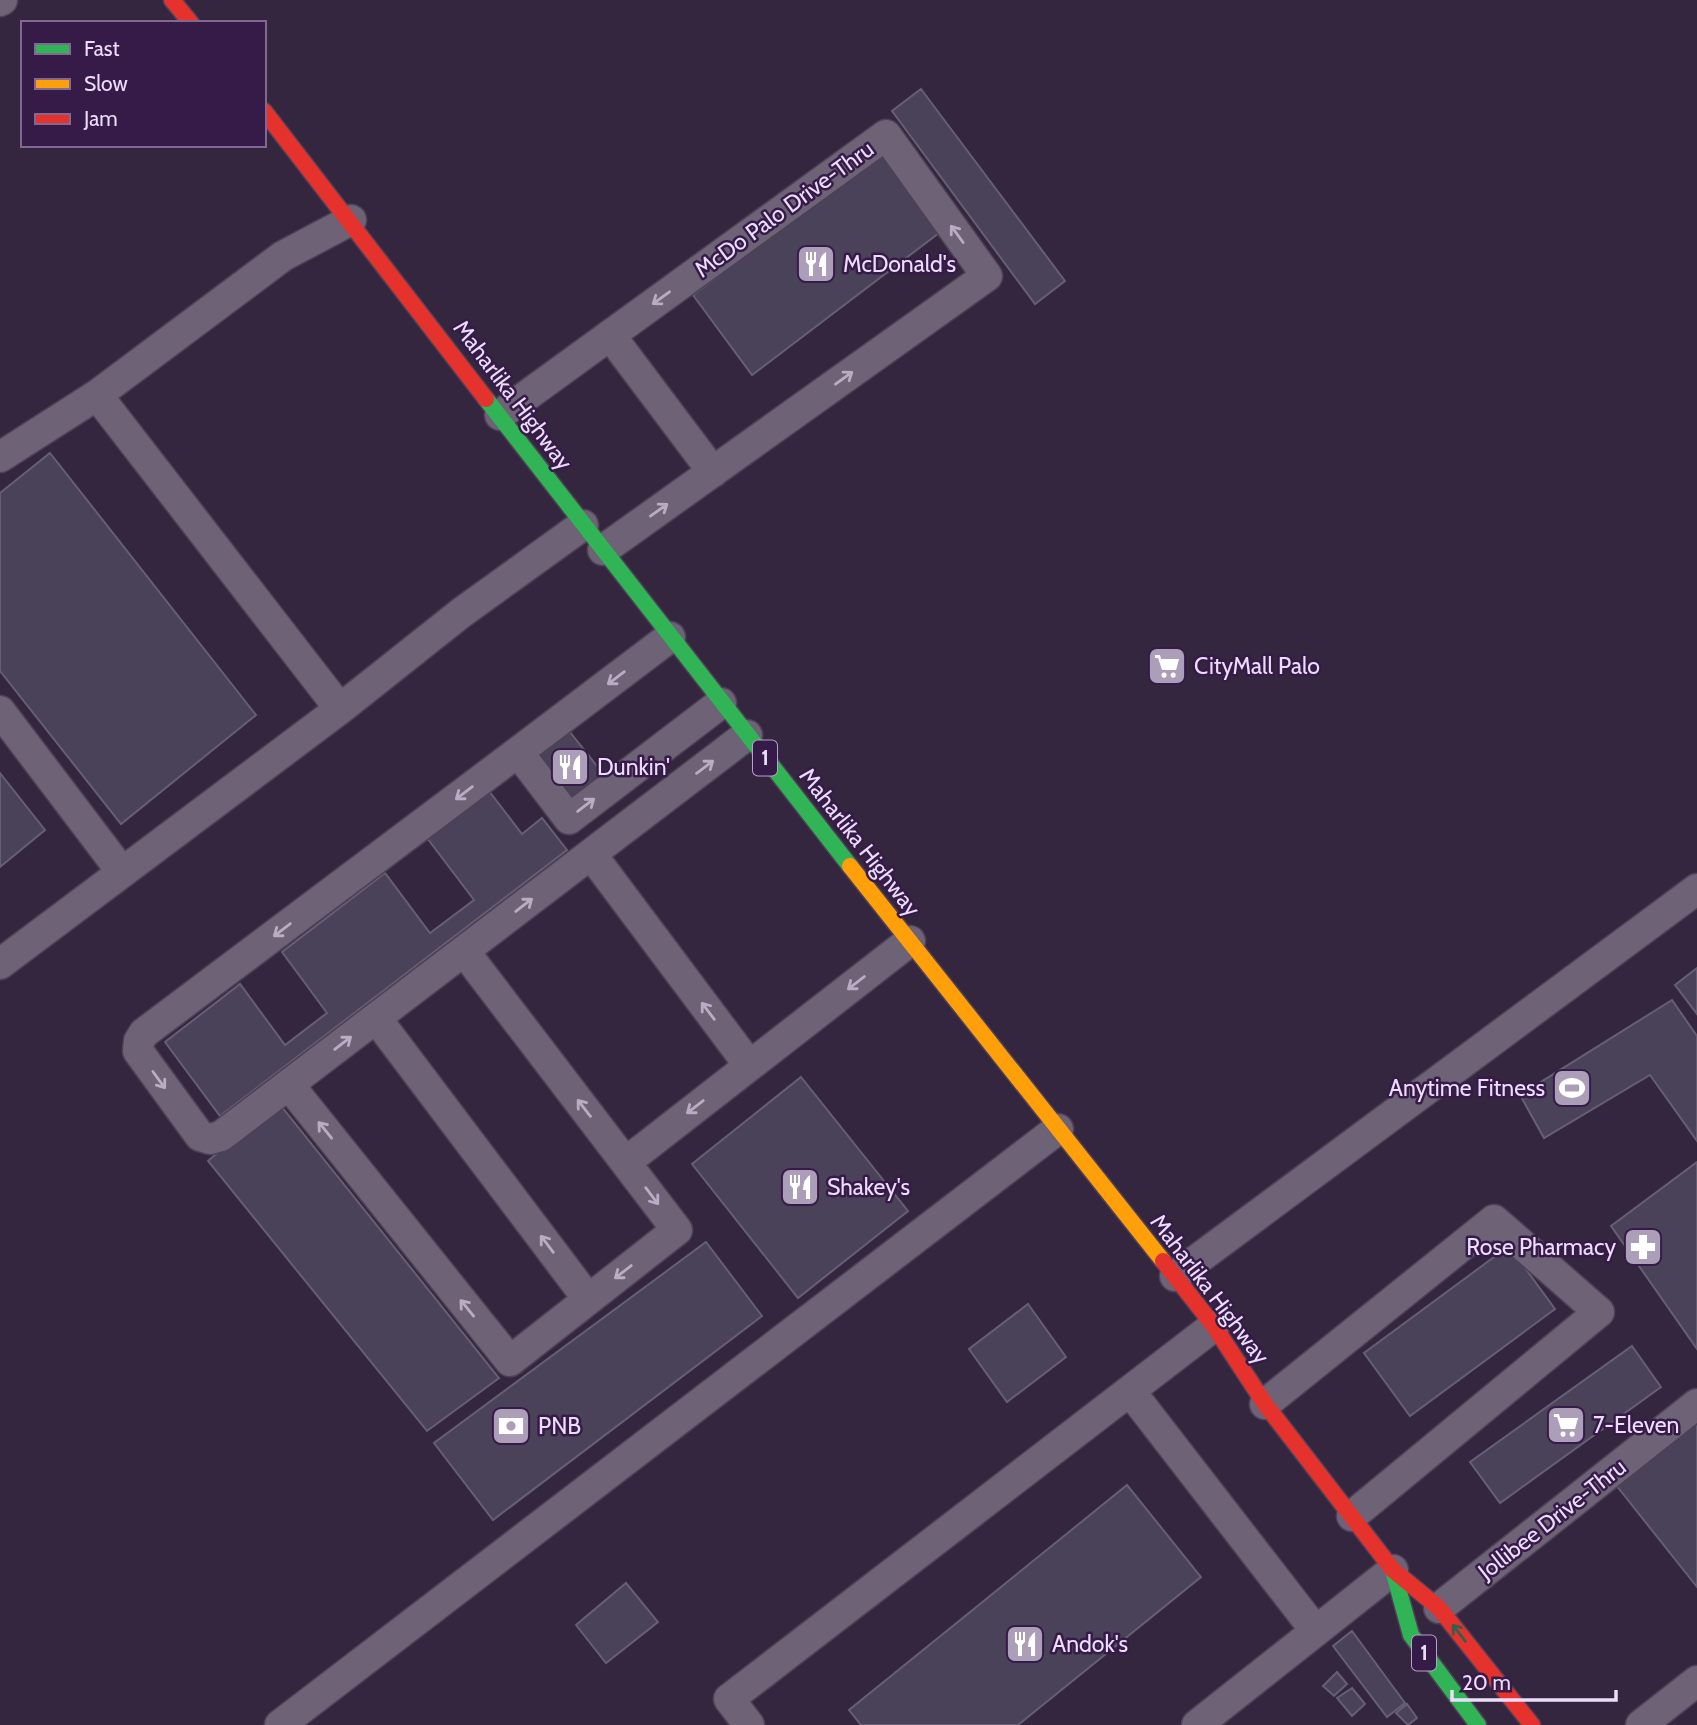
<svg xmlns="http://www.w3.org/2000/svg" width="1697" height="1725" viewBox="0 0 1697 1725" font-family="Cabin,sans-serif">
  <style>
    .building { fill: #4a4258; stroke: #665f74; stroke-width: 2 }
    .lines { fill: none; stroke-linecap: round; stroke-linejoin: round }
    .lane-casing { stroke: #4e4157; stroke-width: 33 }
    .fast-casing { stroke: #4e4157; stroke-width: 19 }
    .slow-casing { stroke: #4e4157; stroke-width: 19 }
    .jam-casing { stroke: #4e4157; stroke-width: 19 }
    .lane { stroke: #6e6276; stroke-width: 30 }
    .fast { stroke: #30b455; stroke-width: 16 }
    .slow { stroke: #ff9f0a; stroke-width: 16 }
    .jam { stroke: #e5322d; stroke-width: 16 }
    .oneway { stroke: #baacc5 }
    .oneway2 { stroke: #33604e }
    .labels { text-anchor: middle; stroke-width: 5; stroke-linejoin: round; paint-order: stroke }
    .shield { fill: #361b49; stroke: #b5a3c5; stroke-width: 2 }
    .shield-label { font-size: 21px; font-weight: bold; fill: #ecddfa }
    .street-label { font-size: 23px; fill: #ecddfa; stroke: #361b49 }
    .poi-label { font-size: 23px; fill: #ecddfa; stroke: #361b49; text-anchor: start }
  </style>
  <rect width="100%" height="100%" fill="#34263e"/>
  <!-- building -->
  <path class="building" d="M921 89 1065 281 1035 304 892 111Z
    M880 153 939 233 752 375 693 295Z
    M50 453 256 715 121 824 0 671V493Z
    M566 727 608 780 573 807 532 753Z
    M0 773 45 830 0 867Z
    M489 791 522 834 542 818 567 850 220 1116 165 1042 240 984 285 1045 327 1013 282 952 385 873 430 933 474 900 427 838Z
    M1697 968V1014L1675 985Z
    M1672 1000 1697 1036V1141L1650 1075 1544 1138 1520 1095Z
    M801 1077 908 1211 798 1298 692 1164Z
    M278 1102 499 1378 427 1431 208 1161Z
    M1697 1162V1349L1611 1226Z
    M706 1242 762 1316 493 1520 434 1443Z
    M1509 1246 1555 1309 1410 1416 1364 1353Z
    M1028 1304 1066 1357 1007 1402 969 1349Z
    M1632 1346 1661 1387 1500 1503 1470 1462Z
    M1697 1411V1587L1612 1480Z
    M1127 1485 1201 1577 1018 1725H861L849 1710Z
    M626 1583 658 1622 606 1663 576 1625Z
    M1352 1631 1405 1703 1387 1717 1333 1646Z
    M1337 1672 1347 1684 1334 1696 1323 1686Z
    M1352 1688 1365 1704 1352 1716 1337 1698Z
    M1407 1704 1417 1718 1408 1725 1396 1713Z"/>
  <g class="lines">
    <!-- lane casing -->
    <g class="lane-casing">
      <path id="lane" d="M0 1 2 0
        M610 335 713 472
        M500 415 886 135 987 276 603 550
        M0 457 97 395
        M670 637 518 752 569 819 721 703
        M340 709 461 613 583 525
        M0 711 122 872
        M518 752 144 1033 139 1041 138 1051 200 1136 210 1139 221 1136 747 735
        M591 854 749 1065
        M0 964 340 709 97 395 283 256 351 220
        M376 1018 588 1299
        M289 1085 510 1361 677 1230 464 951
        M626 1162 910 941
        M1175 1276 1697 889
        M1130 1391 1315 1630
        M1265 1404 1494 1220 1599 1312 1352 1516
        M1439 1608 1697 1404
        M280 1725 1058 1129
        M749 1725 729 1699 1214 1326
        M1197 1725 1393 1570
        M1641 1725 1697 1681"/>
    </g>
    <!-- fast casing -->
    <g class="fast-casing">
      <path id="fast" d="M486 399 850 866
        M1393 1570 1411 1635 1478 1725"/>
    </g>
    <!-- slow casing -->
    <g class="slow-casing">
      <path id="slow" d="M850 866 1163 1261"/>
    </g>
    <!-- jam casing -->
    <g class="jam-casing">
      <path id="jam" d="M172 0 191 23
        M264 111 486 399
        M1163 1261 1214 1326 1265 1404 1393 1570 1439 1608 1532 1725"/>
    </g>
    <!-- lane -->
    <use href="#lane" class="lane"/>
    <!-- fast -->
    <use href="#fast" class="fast"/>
    <!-- slow -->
    <use href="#slow" class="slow"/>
    <!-- jam -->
    <use href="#jam" class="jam"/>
  </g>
  <!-- one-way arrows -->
  <defs><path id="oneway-shaft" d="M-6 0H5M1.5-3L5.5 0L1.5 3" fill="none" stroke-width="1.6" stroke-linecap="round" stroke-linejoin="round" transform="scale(1.75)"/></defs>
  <g class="oneway">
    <use href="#oneway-shaft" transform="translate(957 234) rotate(-126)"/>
    <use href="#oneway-shaft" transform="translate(661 298) rotate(144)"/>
    <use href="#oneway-shaft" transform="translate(844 378) rotate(-36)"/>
    <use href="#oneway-shaft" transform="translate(659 510) rotate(-35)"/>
    <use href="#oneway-shaft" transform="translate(616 678) rotate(143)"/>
    <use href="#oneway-shaft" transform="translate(705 767) rotate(-37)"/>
    <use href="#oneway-shaft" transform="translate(464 793) rotate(143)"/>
    <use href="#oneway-shaft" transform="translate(586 805) rotate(-37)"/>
    <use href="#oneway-shaft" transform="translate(524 905) rotate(-38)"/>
    <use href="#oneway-shaft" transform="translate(282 930) rotate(143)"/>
    <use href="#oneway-shaft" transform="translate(856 983) rotate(142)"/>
    <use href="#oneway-shaft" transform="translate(708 1011) rotate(-127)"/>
    <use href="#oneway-shaft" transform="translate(343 1043) rotate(-38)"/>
    <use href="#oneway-shaft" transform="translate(159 1080) rotate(54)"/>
    <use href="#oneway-shaft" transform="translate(695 1107) rotate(142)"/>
    <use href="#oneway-shaft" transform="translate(584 1108) rotate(-128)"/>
    <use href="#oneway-shaft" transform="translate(325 1130) rotate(-129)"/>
    <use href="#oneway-shaft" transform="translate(652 1196) rotate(53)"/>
    <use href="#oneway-shaft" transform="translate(547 1244) rotate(-127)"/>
    <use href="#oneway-shaft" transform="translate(623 1272) rotate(142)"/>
    <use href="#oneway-shaft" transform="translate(467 1308) rotate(-129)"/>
  </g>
  <use class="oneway2" href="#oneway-shaft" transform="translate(1459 1633) rotate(-128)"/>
  <!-- icons -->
  <defs>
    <g id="restaurant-square" transform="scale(2.0125)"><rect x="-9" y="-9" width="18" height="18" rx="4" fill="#ac9db8" stroke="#361b49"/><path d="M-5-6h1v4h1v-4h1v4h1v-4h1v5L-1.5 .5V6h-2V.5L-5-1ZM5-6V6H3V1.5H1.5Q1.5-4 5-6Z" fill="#fff"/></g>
    <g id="supermarket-square" transform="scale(2.0125)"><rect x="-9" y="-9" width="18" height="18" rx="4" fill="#ac9db8" stroke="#361b49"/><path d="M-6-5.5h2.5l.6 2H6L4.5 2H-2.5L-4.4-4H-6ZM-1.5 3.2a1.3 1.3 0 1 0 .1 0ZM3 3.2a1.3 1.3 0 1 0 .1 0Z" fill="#fff"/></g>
    <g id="stadium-square" transform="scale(2.0125)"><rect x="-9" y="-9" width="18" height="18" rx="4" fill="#ac9db8" stroke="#361b49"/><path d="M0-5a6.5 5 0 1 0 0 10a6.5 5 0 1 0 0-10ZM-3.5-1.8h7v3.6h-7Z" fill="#fff"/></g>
    <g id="pharmacy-square" transform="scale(2.0125)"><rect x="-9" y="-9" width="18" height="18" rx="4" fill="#ac9db8" stroke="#361b49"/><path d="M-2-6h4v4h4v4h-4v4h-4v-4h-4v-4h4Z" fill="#fff"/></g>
    <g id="bank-square" transform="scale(2.0125)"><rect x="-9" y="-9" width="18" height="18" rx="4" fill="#ac9db8" stroke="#361b49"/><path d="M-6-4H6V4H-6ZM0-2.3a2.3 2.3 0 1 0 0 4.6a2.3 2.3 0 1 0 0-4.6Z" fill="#fff"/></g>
  </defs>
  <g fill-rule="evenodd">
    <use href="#restaurant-square" x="816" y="264"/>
    <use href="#supermarket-square" x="1167" y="666"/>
    <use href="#restaurant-square" x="570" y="767"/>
    <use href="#stadium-square" x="1572" y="1088"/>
    <use href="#restaurant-square" x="800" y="1187"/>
    <use href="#pharmacy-square" x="1643" y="1247"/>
    <use href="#supermarket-square" x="1566" y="1425"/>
    <use href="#bank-square" x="511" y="1426"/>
    <use href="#restaurant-square" x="1025" y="1644"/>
  </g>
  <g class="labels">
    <!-- shield labels -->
    <g class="shield">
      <rect x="753" y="740.5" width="24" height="35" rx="5"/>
      <rect x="1412" y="1635.5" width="24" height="35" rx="5"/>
    </g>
    <g class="shield-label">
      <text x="765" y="765">1</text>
      <text x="1424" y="1660">1</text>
    </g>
    <!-- street labels -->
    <g class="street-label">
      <text transform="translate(784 209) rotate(-36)" y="8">McDo Palo Drive-Thru</text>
      <text transform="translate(513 395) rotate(53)" y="8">Maharlika Highway</text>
      <text transform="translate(860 842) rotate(52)" y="8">Maharlika Highway</text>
      <text transform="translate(1210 1289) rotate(53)" y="8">Maharlika Highway</text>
      <text transform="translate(1552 1519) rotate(-38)" y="8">Jollibee Drive-Thru</text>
    </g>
    <!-- poi labels -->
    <g class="poi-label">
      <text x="843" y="272">McDonald's</text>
      <text x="1194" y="674">CityMall Palo</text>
      <text x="597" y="775">Dunkin'</text>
      <text x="1545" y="1096" text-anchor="end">Anytime Fitness</text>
      <text x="827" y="1195">Shakey's</text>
      <text x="1616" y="1255" text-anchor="end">Rose Pharmacy</text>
      <text x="1593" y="1433">7-Eleven</text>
      <text x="538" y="1434">PNB</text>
      <text x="1052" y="1652">Andok's</text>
    </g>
  </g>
  <!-- legend -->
  <rect x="21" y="21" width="245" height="126" fill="#361b49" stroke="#7f6990" stroke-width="2"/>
  <rect x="35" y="44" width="35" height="10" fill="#30b455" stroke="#7f6990" stroke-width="2"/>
  <text x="84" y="56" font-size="21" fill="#ecddfa">Fast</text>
  <rect x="35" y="79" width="35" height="10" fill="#ff9f0a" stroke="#7f6990" stroke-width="2"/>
  <text x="84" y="91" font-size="21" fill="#ecddfa">Slow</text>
  <rect x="35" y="114" width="35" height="10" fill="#e5322d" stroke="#7f6990" stroke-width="2"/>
  <text x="84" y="126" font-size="21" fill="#ecddfa">Jam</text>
  <!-- scale -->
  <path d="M1452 1690v10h164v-10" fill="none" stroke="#ecddfa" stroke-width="3.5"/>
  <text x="1462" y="1690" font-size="21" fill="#ecddfa" stroke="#361b49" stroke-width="5" paint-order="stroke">20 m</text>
</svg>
